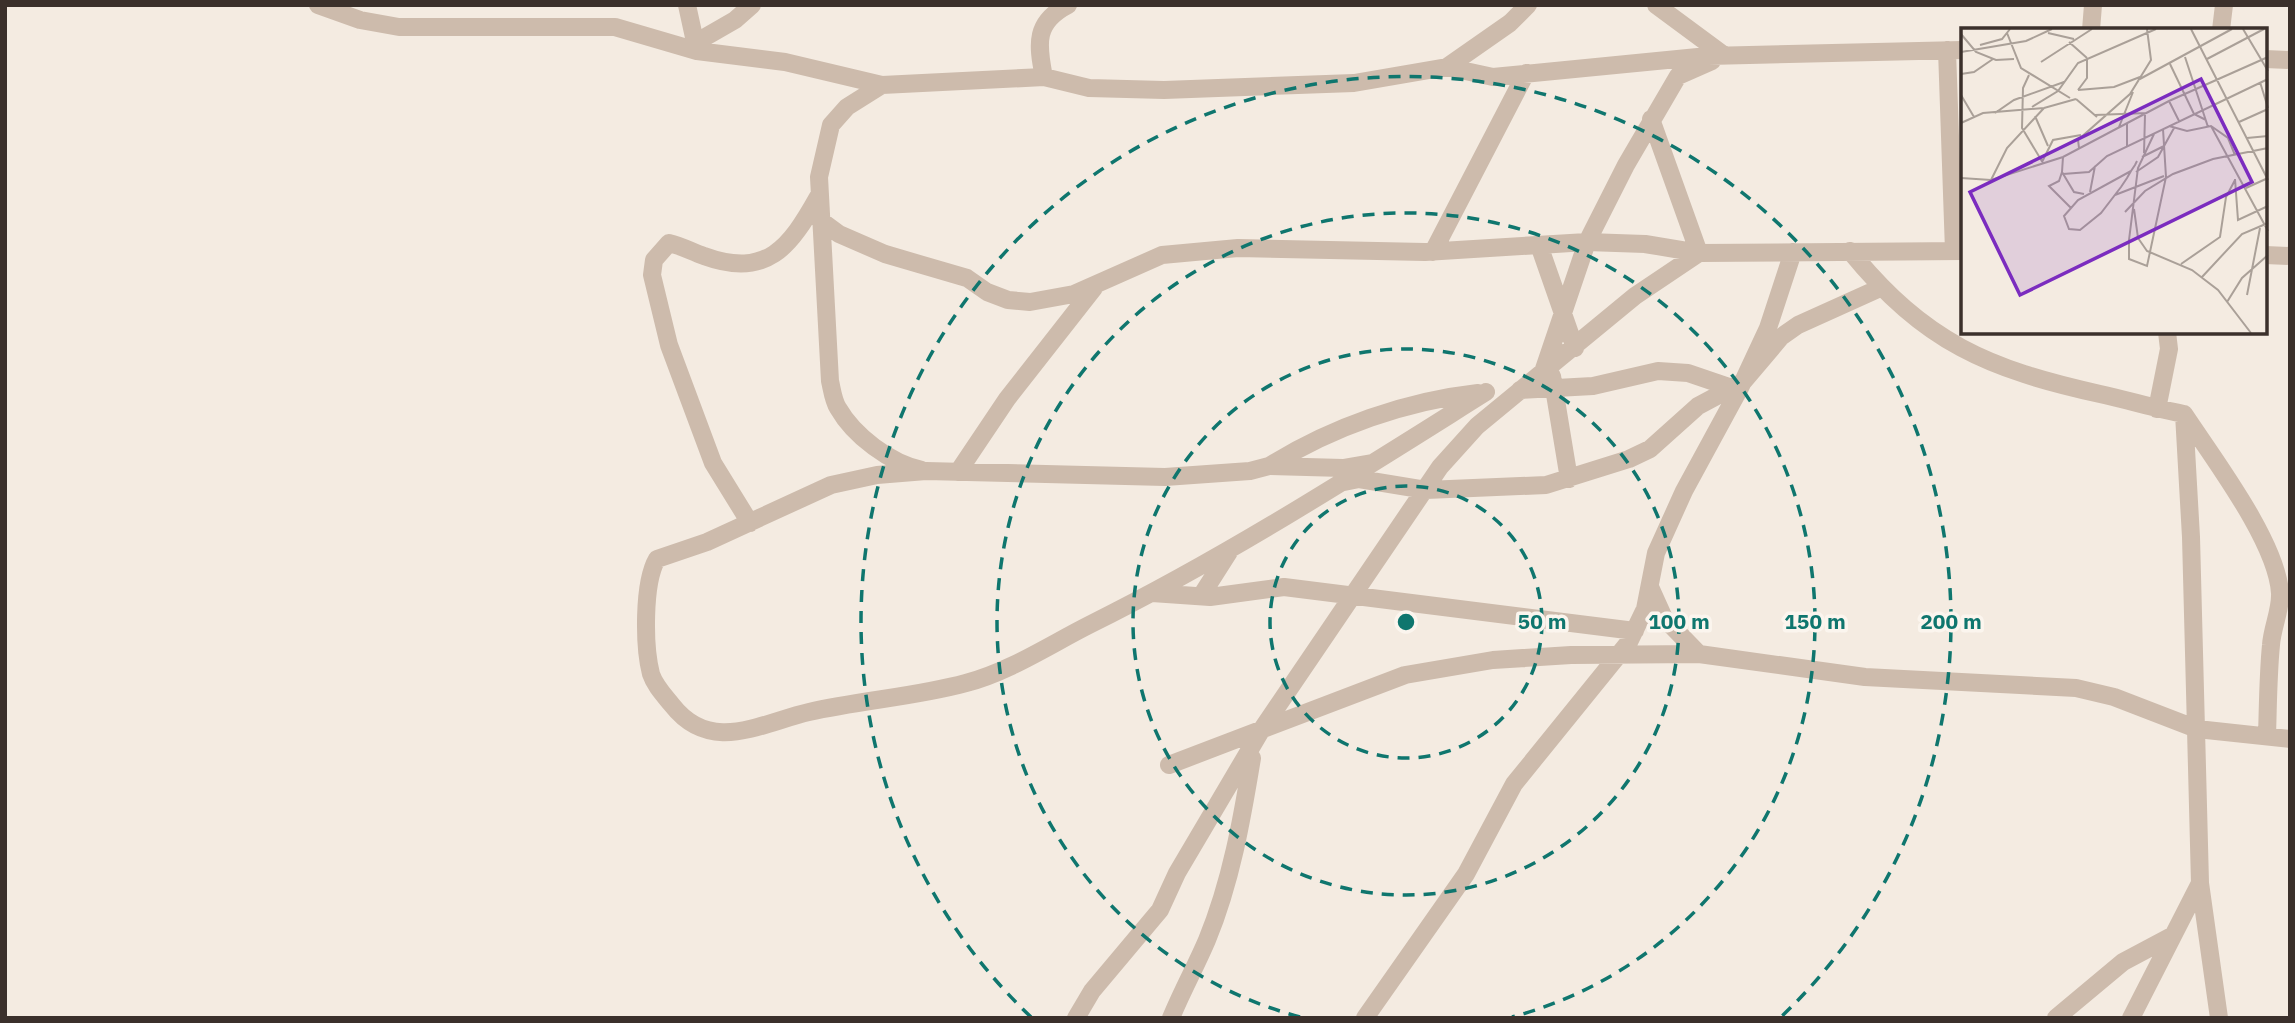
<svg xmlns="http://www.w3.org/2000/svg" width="2295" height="1023" viewBox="0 0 2295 1023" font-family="'IBM Plex Sans',sans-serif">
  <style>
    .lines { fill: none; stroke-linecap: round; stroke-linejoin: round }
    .minor { stroke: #cdbbac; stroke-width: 18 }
    .ring { fill: none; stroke: #0f766e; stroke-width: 3.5; stroke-dasharray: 12 9 }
    .inset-road { fill: none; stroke: #aaa098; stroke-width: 2 }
    .view { fill: #7b2cbf; fill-opacity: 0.15; stroke: #7b2cbf; stroke-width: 3.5 }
    .inset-edge { fill: none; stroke: #3b302b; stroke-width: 3.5 }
    .centre { fill: #0f766e; stroke: #fbf5ee; stroke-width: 3.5 }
    .ring-label { font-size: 21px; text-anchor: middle; font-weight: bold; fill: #0f766e; stroke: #fbf5ee; stroke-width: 7; stroke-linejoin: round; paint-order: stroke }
  </style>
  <rect width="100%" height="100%" fill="#f4ebe1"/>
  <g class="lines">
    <!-- minor -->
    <path class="minor" d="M318 5 360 20 399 27H615L697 51 785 62 882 85 1044 77 1089 88 1164 90 1354 83 1447 67 1510 23 1528 5
      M687 5 697 51
      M1656 5 1725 56
      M2091 30 2093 5
      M2221 30 2224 5
      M695 43 735 20 752 5
      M1947 50 1954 251
      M2265 59 2290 60
      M1447 67 1493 77 1708 56 1962 50
      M1044 77C1037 43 1035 22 1068 5
      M882 85 847 107 831 125 819 177 830 381C832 389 833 400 838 408 854 436 890 463 922 470
      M1651 119 1699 253
      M820 220 839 234 885 254 967 278 987 292 1008 300 1030 302 1074 294 1162 255 1238 248 1425 252 1587 242 1645 244 1699 253 1962 251
      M1539 245 1575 348
      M1850 251C1925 343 1988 369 2100 394 2128 400 2156 409 2184 414 2213 458 2277 542 2280 593 2281 610 2272 628 2271 645 2268 676 2268 706 2267 736
      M1433 252 1526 73
      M2265 255 2290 256
      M1543 372 1587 242 1626 165 1678 76 1712 61
      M1552 376 1569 479
      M1520 390 1593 386 1658 371 1688 373 1732 388
      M2157 409 2169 349 2167 332
      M2184 414 2191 537 2200 883 2219 1018
      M1372 463 1343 468 1269 466 1250 471 1165 477 926 471 877 475 831 485 707 542 657 559C643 583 644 647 651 674 655 686 664 695 672 705 711 755 761 723 809 712 861 700 915 697 966 683 1009 672 1051 644 1091 624 1228 556 1357 473 1486 392
      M1271 465C1332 427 1406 401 1478 393
      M958 472 1007 399 1094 288
      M1344 482 1359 479 1426 490 1546 485 1629 459 1650 449 1698 406 1743 382 1781 337 1798 325 1880 288
      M750 523 713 463 669 345 652 275 654 260 669 243C682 246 692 252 704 256 767 279 790 247 818 197
      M1650 587 1664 618 1699 654
      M1152 593 1210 597 1284 587 1635 631
      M1201 596 1229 552
      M1169 765 1405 675 1493 660 1571 655 1699 654 1865 677 2076 688 2114 697 2197 729 2290 739
      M1076 1018 1092 991 1160 910 1177 873 1262 729 1440 467 1477 426 1635 296 1699 253
      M1171 1018C1182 991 1196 966 1207 940 1231 882 1242 819 1252 758
      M1365 1018 1466 874 1514 784 1629 642 1645 609 1656 553 1684 491 1740 388 1768 328 1793 252
      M2056 1018 2123 962 2170 937
      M2131 1018 2200 883"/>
  </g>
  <!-- distance rings -->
  <g class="ring">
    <circle cx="1406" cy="622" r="136"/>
    <circle cx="1406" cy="622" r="273"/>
    <path d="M1300 1017A409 409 0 1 1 1512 1017"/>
    <path d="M1031 1017A545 545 0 1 1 1781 1017"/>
  </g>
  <!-- overview -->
  <g transform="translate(1961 28)">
    <rect width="306" height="306" fill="#f4ebe1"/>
    <path class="inset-road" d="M230 1 307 152M282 1 307 43M46 5 60 40 109 70M87 5 113 11M0 6 15 24 35 32 53 31M108 14 126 30M19 17 41 11 49 1M0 24 65 13 91 1M224 29 247 99M246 31 303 1M80 34 131 1M209 36 233 86 245 92M0 46 13 44 32 31M68 47 62 60 61 100 82 135M177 52 271 1M299 54 307 80M117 62 153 59 179 49M117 62 126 50V30M0 67 13 89M115 71 136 89M208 73 218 93M71 79 97 63 117 35 195 1M34 85 53 72 103 54M134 87 186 85M74 88 87 118M278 94 307 81M0 95 22 85 83 80 115 71M208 98 226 103 250 98 267 110 274 127M250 98 307 203M158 99 172 64M193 106 177 140 168 212V231L186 238 205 149 202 101M286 110 307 108M166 119V96M118 120 117 112 169 66 190 32 186 1M183 125 184 87M102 129 101 144 113 164 123 166M181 129 203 118M81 134 92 112 120 107M170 143 117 172 103 188 108 201 119 202 140 185 160 159 166 150 170 143 174 137 176 133M101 144 98 153 88 158 110 180M175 144 197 129 213 100M102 146 128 144 146 128 307 51M0 150 30 152 102 129 208 73 307 29M274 151 277 192 307 178M30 152 46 120 83 80M285 160 307 150M129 164 134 138M154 167 203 148M173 181 177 210 186 223 231 242 257 262 290 305M164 184 184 163 212 146 252 131 307 120M220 236 259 209 265 169 274 152M241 249 281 206 307 195M286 267 299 200M266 274 281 250 307 227"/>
    <path class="view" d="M240 51 291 154 59 267 9 164Z"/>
    <rect width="306" height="306" class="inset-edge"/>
  </g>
  <circle cx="1406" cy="622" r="10" class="centre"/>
  <g class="ring-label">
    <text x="1542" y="629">50 m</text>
    <text x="1679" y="629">100 m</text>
    <text x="1815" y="629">150 m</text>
    <text x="1951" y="629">200 m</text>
  </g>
  <!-- border -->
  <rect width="2295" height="1023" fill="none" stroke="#3b302b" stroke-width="14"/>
</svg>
